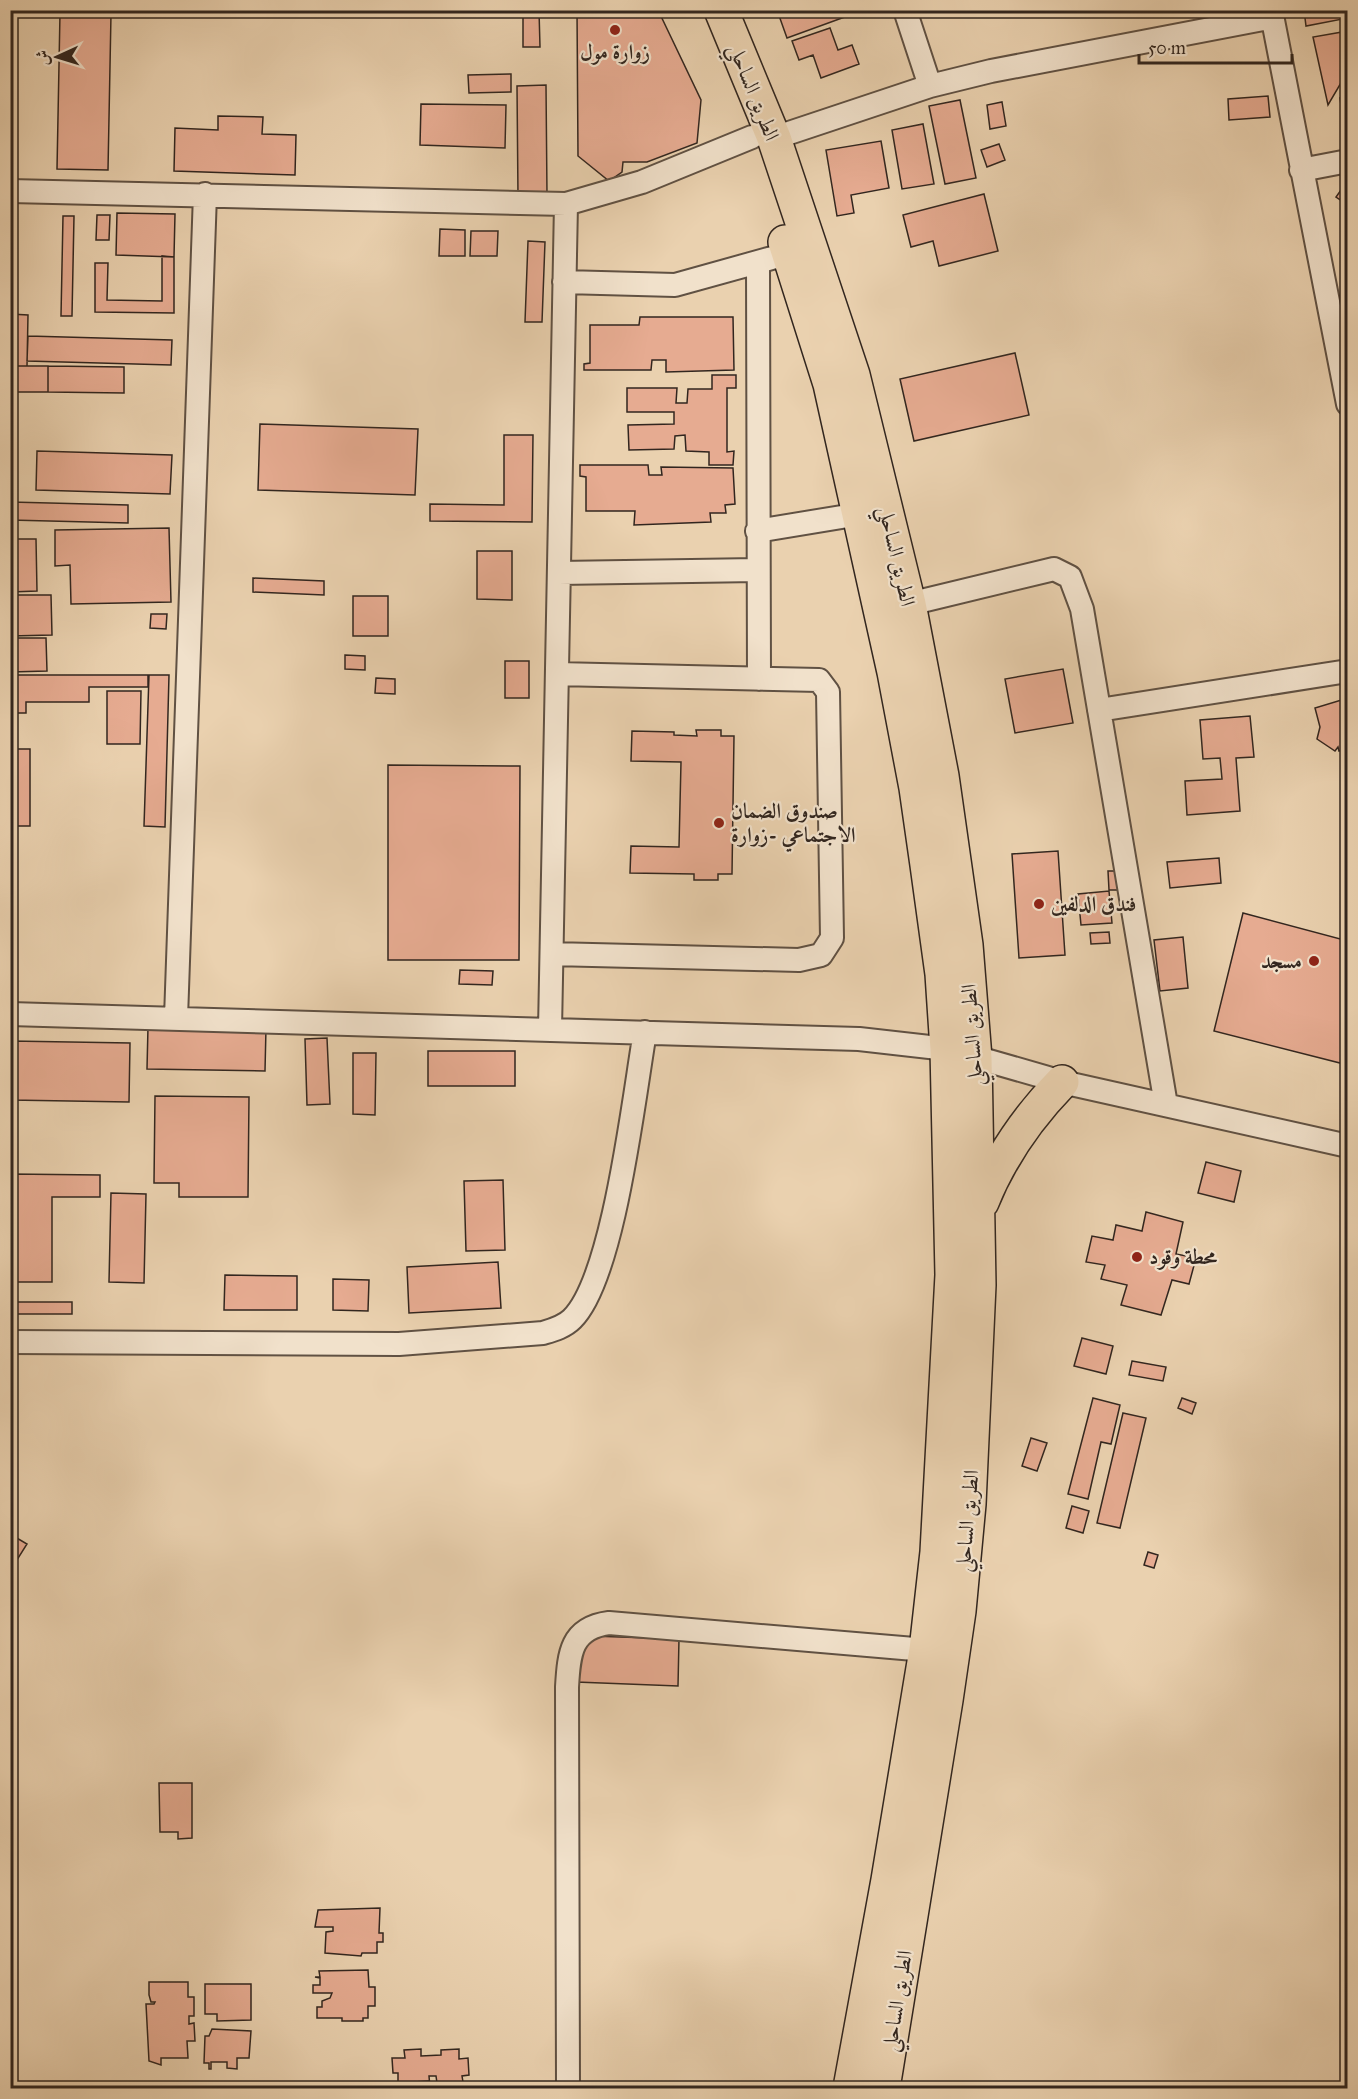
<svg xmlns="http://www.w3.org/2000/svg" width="1358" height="2099" viewBox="0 0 1358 2099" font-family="'IM FELL Great Primer',Amiri,serif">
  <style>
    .building { fill: #e6ab91; stroke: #32261f; stroke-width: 1.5 }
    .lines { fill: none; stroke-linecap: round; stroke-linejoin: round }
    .minor-casing { stroke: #605143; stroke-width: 26 }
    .highway-casing { stroke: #32261f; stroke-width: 36 }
    .minor { stroke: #f1e1cb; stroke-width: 22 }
    .highway { stroke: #ead1af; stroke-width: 33 }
    .poi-dot { fill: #8f2418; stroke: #f1e1cb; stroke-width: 2 }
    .labels { text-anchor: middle; stroke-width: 4.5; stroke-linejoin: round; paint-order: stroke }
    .poi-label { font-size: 21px; font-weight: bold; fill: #32261f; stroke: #f1e1cb; text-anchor: start }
    .street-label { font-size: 21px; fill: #32261f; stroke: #f1e1cb }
  </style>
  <rect width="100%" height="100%" fill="#ead1af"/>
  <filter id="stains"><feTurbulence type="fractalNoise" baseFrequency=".00333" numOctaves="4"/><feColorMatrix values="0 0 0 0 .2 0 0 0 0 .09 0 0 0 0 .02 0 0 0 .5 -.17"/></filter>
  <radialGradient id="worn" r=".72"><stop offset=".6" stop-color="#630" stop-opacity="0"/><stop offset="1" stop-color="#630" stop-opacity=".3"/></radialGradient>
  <!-- building -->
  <path class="building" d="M49 10H111V14L49 13Z
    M523 10H539L540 47H523Z
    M577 10H658L701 100 697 143 647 162H623L622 172 609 181 578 156Z
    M777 10H864L787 38Z
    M1304 10H1348V18L1306 26Z
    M60 13 111 14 108 170 57 169Z
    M830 28 838 50 852 45 859 64 821 78 813 55 799 60 792 41Z
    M1348 31V71L1328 105 1313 37Z
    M511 74V92L469 93 468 75Z
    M546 85 547 195 518 196 517 86Z
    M1268 96 1270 117 1229 120 1228 99Z
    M1348 97V119H1343L1340 98Z
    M960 100 976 178 945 184 929 106Z
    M1002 102 1006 126 990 129 987 105Z
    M421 104 506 105 505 148 420 145Z
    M218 116 263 117 262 134 296 135 295 175 174 171 175 128 218 130Z
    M923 124 934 184 902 189 892 130Z
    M881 141 889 188 851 195 854 213 837 216 826 150Z
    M999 144 1005 160 987 167 981 150Z
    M1346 183 1348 184V205L1336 197Z
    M984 194 998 251 939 266 933 241 911 247 903 215Z
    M10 210H17L14 306H10Z
    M117 213 175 214 174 257 116 255Z
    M97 215H110L109 240H96Z
    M63 216H74L72 316H61Z
    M440 229 465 230V256H439Z
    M471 231H498L497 256H470Z
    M528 241 545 242 542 322H525Z
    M162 256 174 257V313L95 312V263H108L107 300 162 301Z
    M10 314 28 315 27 366H10Z
    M640 317H733L734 370 666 372V360H652L651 370H584V364L590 363V325H639Z
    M28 336 172 340 171 365 27 361Z
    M1015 353 1029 415 914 441 900 379Z
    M10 366H48V392H10Z
    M48 366 124 367V393L48 392Z
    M712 375H736V388H727V452L734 451 733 465H709V452L686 451 685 435 675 436 674 449 629 450 628 425 674 424V412H627V388H677L676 403H687L688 389H712Z
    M260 424 418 429 415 495 258 490Z
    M504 435H533L532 522 430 521V504L504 505Z
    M37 451 172 455 170 494 36 490Z
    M580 465H648L649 475H662L661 467 733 468 735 504 725 505 726 513H710L711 522 634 525 635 511H586V477L580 476Z
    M10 502 128 505V523L10 520Z
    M169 528 171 602 71 604 70 565 55 566V530Z
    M10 539H36L37 591 10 592Z
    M477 551H512V600L477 599Z
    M253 578 324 581V595L253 592Z
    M10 595H51L52 635 10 636Z
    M353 596H388V636H353Z
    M151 614H167L166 629 150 628Z
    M10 638H46L47 671 10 672Z
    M345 655 365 656V670L345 669Z
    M505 661H529V698H505Z
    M1063 669 1073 723 1015 733 1005 679Z
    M10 675H148V687H89V702H26V713H10Z
    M149 675H169L165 827 144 826Z
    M376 678 395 679V694L375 693Z
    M107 691H141L140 744H107Z
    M1348 698V753L1346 749 1339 751 1338 747 1335 751 1317 739 1320 727 1315 708Z
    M1250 716 1254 757 1236 758 1240 811 1187 815 1185 781 1222 779 1220 758 1203 759 1200 720Z
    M696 730H721V736H734L732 874H718V880H694V874L630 873 631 846 679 847 681 762 631 761 632 731 674 732V735L697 736Z
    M10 749H30V826H10Z
    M388 765 520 766 519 960H388Z
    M1058 851 1065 955 1019 958 1012 854Z
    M1219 858 1221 883 1170 888 1167 862Z
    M1108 871H1120L1121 890H1109Z
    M1109 891 1112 923 1081 925 1078 894Z
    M1243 913 1348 941V1052L1344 1064 1214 1031Z
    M1109 932 1110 943 1091 944 1090 933Z
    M1183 937 1188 988 1160 991 1154 940Z
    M460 970 493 971 492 985 459 984Z
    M148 1027 266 1028 265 1071 147 1069Z
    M327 1038 330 1104 307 1105 305 1039Z
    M10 1041 130 1043 129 1102 10 1100Z
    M428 1051H515V1086H428Z
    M353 1053H376L375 1115 353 1114Z
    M155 1096 249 1097 248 1197H179V1183H154Z
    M1206 1162 1241 1171 1234 1202 1198 1193Z
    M10 1174 100 1175V1197H52V1282H15V1302H72V1314H10Z
    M503 1180 505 1250 466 1251 464 1181Z
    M111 1193 146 1194 144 1283 109 1282Z
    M1146 1212 1183 1222 1176 1254 1196 1258 1189 1284 1172 1280 1161 1315 1121 1305 1127 1285 1101 1279 1105 1265 1086 1262 1092 1236 1113 1240 1116 1225 1142 1231Z
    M498 1262 501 1308 409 1313 407 1267Z
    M225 1275 297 1276V1310H224Z
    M333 1279 369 1280 368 1311 333 1310Z
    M1082 1338 1113 1346 1106 1374 1074 1366Z
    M1132 1361 1166 1367 1163 1381 1129 1375Z
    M1093 1398 1120 1405 1111 1444 1101 1442 1088 1499 1068 1494Z
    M1182 1398 1196 1403 1192 1414 1178 1408Z
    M1123 1413 1146 1418 1120 1528 1097 1523Z
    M1031 1438 1047 1443 1037 1471 1022 1466Z
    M1072 1506 1089 1511 1083 1533 1066 1528Z
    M10 1534 27 1544 10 1571Z
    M1148 1552 1158 1555 1154 1568 1144 1565Z
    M591 1636 679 1639 678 1686 576 1682 577 1650Z
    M159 1783H192V1838L178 1839V1832H160Z
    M380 1908 379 1933H383V1942H377V1953H362L361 1956 325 1953 326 1932 333 1931V1927H315L318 1910Z
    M368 1970 369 1987H375V2006H368V2018H363V2021H342V2018H317V2007H322V2001L330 1998 332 1993H313V1985H320V1978L315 1977H320L319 1971Z
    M149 1982H188V1997H194V2016H189V2024L194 2023 195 2041H187L188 2058H161V2065L149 2061 146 2004H154L155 2002H151L149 1995Z
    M205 1984H251V2020L217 2021V2014H205Z
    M212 2029 251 2031 249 2058H237V2069L227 2068V2062H211V2069H209V2063H204L205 2036H209Z
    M421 2049V2056L441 2055V2050L459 2049V2059L468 2058 469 2075 462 2076 463 2082 437 2083 436 2076H429L430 2088 428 2081 398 2083V2073H393L392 2058H405L404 2050Z"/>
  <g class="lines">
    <!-- minor casing -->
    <g class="minor-casing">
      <path id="minor" d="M905 10 930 86
        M1271 10 1348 404
        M774 138 930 86 991 71 1273 17
        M1301 170 1348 161
        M10 191 566 204 642 182 752 137
        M758 263 759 679
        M564 282 675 285 772 258
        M757 531 860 514
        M559 573 757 570
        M909 604 1054 569 1070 577 1082 609 1166 1105
        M1099 710 1348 671
        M552 954 799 960 821 955 832 938 828 692 819 680 557 674
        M10 1014 859 1039 947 1049 1062 1082 1348 1146
        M176 1018 205 194
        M550 1030 566 204
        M10 1342 399 1344 543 1333C553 1330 564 1327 572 1319 614 1278 634 1095 645 1032
        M568 2088 567 1687C569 1653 571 1628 609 1623L926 1650"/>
    </g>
    <!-- highway casing -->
    <g class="highway-casing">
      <path id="highway" d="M721 10 774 138 853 375 909 604 942 776 966 945 975 1058 979 1285 969 1504 959 1611 946 1700 883 2088
        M785 242 830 384 894 672 916 788 927 865 942 974 947 1049 952 1275 937 1552 926 1650 888 1880 850 2088
        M982 1202C1001 1155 1027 1118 1062 1082"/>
    </g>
    <!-- minor -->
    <use href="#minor" class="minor"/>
    <!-- highway -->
    <use href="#highway" class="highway"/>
  </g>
  <!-- markers -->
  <g class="poi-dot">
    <circle cx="615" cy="30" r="6"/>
    <circle cx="719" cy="823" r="6"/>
    <circle cx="1039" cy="904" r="6"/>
    <circle cx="1314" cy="961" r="6"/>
    <circle cx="1137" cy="1257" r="6"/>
  </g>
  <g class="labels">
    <!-- poi labels -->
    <g class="poi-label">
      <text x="615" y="59" text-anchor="middle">زوارة مول</text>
      <text x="731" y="818">صندوق الضمان<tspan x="731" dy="24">الاجتماعي -زوارة</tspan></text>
      <text x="1051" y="911">فندق الدلفين</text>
      <text x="1302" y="968" text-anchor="end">مسجد</text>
      <text x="1149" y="1264">محطة وقود</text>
    </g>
    <!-- street labels -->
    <g class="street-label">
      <text transform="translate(754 92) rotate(68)" y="7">الطريق الساحلي</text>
      <text transform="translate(897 556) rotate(77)" y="7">الطريق الساحلي</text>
      <text transform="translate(972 1035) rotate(-94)" y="7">الطريق الساحلي</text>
      <text transform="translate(967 1521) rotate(-85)" y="7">الطريق الساحلي</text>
      <text transform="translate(897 2001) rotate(-81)" y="7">الطريق الساحلي</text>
    </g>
  </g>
  <!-- margin -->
  <rect width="1358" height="2099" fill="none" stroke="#ead1af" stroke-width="36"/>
  <rect x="12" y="12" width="1334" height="2075" fill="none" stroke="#32261f" stroke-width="3"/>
  <rect x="18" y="18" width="1322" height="2063" fill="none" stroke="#32261f" stroke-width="1.5"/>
  <!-- north arrow -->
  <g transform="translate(57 57) rotate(266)" stroke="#f1e1cb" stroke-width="4.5" paint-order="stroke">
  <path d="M0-4.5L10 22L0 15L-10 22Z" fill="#32261f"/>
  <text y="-9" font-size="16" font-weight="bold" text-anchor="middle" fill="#32261f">ش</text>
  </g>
  <!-- scale -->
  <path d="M1139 54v9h153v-9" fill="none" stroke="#32261f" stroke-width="3"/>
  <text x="1148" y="54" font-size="18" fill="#32261f" stroke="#f1e1cb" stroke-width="4.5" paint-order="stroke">50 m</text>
  <rect width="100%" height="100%" filter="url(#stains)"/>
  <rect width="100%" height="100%" fill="url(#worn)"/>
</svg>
